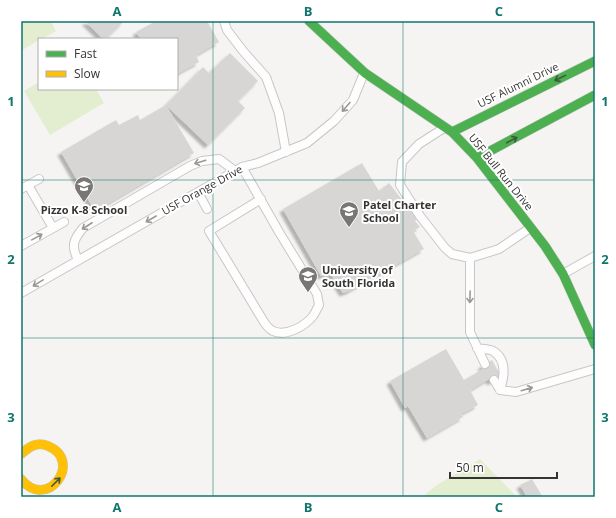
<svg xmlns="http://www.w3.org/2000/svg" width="616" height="518" viewBox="0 0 616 518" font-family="'Open Sans',sans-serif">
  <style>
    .green { fill: #e3eed0 }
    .building { fill: #d8d6d4; filter: url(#shadow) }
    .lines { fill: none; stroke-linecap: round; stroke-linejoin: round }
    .lane-casing { stroke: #c9c7c6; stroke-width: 10 }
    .fast-casing { stroke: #c9c7c6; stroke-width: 10 }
    .slow-casing { stroke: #c9c7c6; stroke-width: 10 }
    .lane { stroke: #fefdfd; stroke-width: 8 }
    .fast { stroke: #4caf50; stroke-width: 9 }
    .slow { stroke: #ffc107; stroke-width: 9 }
    .oneway { stroke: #3d593c }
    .oneway2 { stroke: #9a9898 }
    .grid { fill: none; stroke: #0f766e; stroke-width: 1; stroke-opacity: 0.55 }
    .labels { text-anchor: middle; stroke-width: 4; stroke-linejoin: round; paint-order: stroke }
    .street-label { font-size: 11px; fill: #363433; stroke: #fff }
    .poi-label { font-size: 11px; font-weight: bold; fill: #363433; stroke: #fff; text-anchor: start }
    .neatline { fill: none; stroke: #0f766e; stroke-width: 1.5 }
    .grid-label { font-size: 13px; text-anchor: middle; font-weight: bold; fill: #0f766e }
  </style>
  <defs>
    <filter id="shadow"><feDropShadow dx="-3.5" dy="3.5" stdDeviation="1" flood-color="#0004"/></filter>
  </defs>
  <rect width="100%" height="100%" fill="#f6f4f2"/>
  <!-- green -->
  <path class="green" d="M21 21H51L56 31 42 39H39V40L21 51Z
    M39 82V89H96L104 103 50 135 24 91Z
    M480 459 517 497H422L437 485Z"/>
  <!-- building -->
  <path class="building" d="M85 21H124L106 39H103Z
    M156 21H207L219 42 196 55 199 62 177 74V39H141L136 32Z
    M230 53 258 81 238 101 245 108 208 145 166 105 194 153 95 211 61 152 116 120 119 125 138 115 140 120 166 105 203 67 209 73Z
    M362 163 379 191 389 183 417 219 415 221 420 227 413 231 424 249 349 291 343 293 330 273 321 276 283 209Z
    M446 349 464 380 483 369 481 366 492 360 501 376 491 382 489 379 470 390 478 405 461 414 463 417 427 438 408 406 405 408 390 381Z
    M532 479 542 496 541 497H527L520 485Z"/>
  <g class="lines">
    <!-- lane casing -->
    <g class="lane-casing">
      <path id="lane" d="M224 21 227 30 243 51 266 77 279 113 286 152
        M444 128 419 144 402 162 400 185 420 216 445 248 452 254 470 258 499 249 530 228
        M242 167 279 232 317 294 319 305C317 309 315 313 313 316 305 326 286 337 273 331 269 329 266 325 264 322L209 231 261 199
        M28 185 53 228
        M21 189 39 179
        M198 192 207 209
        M21 246 64 222
        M470 258V332L485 364
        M78 260C71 246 73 240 83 228L190 166 202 161 219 159 235 171
        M563 274 595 256
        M21 293 242 167 258 163 307 143 334 121 353 100 364 73
        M477 348C482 349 489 349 493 351 508 360 504 378 500 390
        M494 380 500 390 516 392 595 369"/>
    </g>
    <!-- fast casing -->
    <g class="fast-casing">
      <path id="fast" d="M309 21 365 73 452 132 477 158 545 246 563 274 595 345
        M452 132 595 61
        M477 158 595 95"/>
    </g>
    <!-- slow casing -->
    <g class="slow-casing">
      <path id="slow" d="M21 454C29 447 37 441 48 446 84 461 47 512 21 479"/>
    </g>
    <!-- lane -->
    <use href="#lane" class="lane"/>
    <!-- fast -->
    <use href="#fast" class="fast"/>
    <!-- slow -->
    <use href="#slow" class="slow"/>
  </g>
  <!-- one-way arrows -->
  <defs><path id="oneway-shaft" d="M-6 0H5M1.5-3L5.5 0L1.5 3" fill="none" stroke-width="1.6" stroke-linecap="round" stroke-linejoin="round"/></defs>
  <g class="oneway">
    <use href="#oneway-shaft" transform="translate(560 78) rotate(154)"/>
    <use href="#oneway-shaft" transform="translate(512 140) rotate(-28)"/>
    <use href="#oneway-shaft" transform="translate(56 482) rotate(-45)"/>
  </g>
  <g class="oneway2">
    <use href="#oneway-shaft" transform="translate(346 107) rotate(131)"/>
    <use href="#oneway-shaft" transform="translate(200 162) rotate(163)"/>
    <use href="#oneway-shaft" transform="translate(151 219) rotate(150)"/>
    <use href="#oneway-shaft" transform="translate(87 226) rotate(147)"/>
    <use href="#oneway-shaft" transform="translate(37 237) rotate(-29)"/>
    <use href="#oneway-shaft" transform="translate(38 283) rotate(149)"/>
    <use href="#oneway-shaft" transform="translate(470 297) rotate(91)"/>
    <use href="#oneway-shaft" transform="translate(527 389) rotate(-16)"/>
  </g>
  <!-- grid -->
  <path class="grid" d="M213 21V497M403 21V497M21 180H595M21 338H595"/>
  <!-- icons -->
  <defs>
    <g id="school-pin" transform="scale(1)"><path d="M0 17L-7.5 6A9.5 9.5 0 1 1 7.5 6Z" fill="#797776" stroke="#fff"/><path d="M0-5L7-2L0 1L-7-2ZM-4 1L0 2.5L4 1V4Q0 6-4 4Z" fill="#fff"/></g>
    <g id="university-pin" transform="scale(1)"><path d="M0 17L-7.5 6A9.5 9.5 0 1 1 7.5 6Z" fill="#797776" stroke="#fff"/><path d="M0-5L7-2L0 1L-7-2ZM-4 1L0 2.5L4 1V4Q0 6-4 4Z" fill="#fff"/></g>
  </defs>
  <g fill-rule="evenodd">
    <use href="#school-pin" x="84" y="186"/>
    <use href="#school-pin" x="349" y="211"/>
    <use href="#university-pin" x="308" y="276"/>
  </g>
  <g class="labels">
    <!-- street labels -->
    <g class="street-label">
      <text transform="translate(518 85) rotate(-26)" y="4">USF Alumni Drive</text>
      <text transform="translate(501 172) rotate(51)" y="4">USF Bull Run Drive</text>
      <text transform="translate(202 190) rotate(-29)" y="4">USF Orange Drive</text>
    </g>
    <!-- poi labels -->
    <g class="poi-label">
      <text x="363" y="209">Patel Charter<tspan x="363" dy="13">School</tspan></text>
      <text x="84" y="214" text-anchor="middle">Pizzo K-8 School</text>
      <text x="322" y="274">University of<tspan x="322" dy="13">South Florida</tspan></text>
    </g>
  </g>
  <!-- border -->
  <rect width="616" height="518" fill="none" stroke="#ffffff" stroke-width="44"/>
  <!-- legend -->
  <rect x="38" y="38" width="140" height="52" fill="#ffffff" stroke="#afaead"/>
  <rect x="46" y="51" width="20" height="6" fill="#4caf50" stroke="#afaead"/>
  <text x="74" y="58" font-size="12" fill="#363433">Fast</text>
  <rect x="46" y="71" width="20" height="6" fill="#ffc107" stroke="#afaead"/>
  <text x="74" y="78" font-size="12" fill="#363433">Slow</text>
  <!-- scale -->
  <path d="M450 472v6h107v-6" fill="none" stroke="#363433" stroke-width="2"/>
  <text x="456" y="472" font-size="12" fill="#363433" stroke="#ffffff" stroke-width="3" paint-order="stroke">50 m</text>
  <rect x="22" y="22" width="572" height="474" class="neatline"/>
  <g class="grid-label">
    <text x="117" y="16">A</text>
    <text x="308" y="16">B</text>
    <text x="499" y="16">C</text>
    <text x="11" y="106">1</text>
    <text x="605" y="106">1</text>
    <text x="11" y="264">2</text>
    <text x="605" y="264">2</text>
    <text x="11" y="422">3</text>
    <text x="605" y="422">3</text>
    <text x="117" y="512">A</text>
    <text x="308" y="512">B</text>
    <text x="499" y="512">C</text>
  </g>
</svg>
